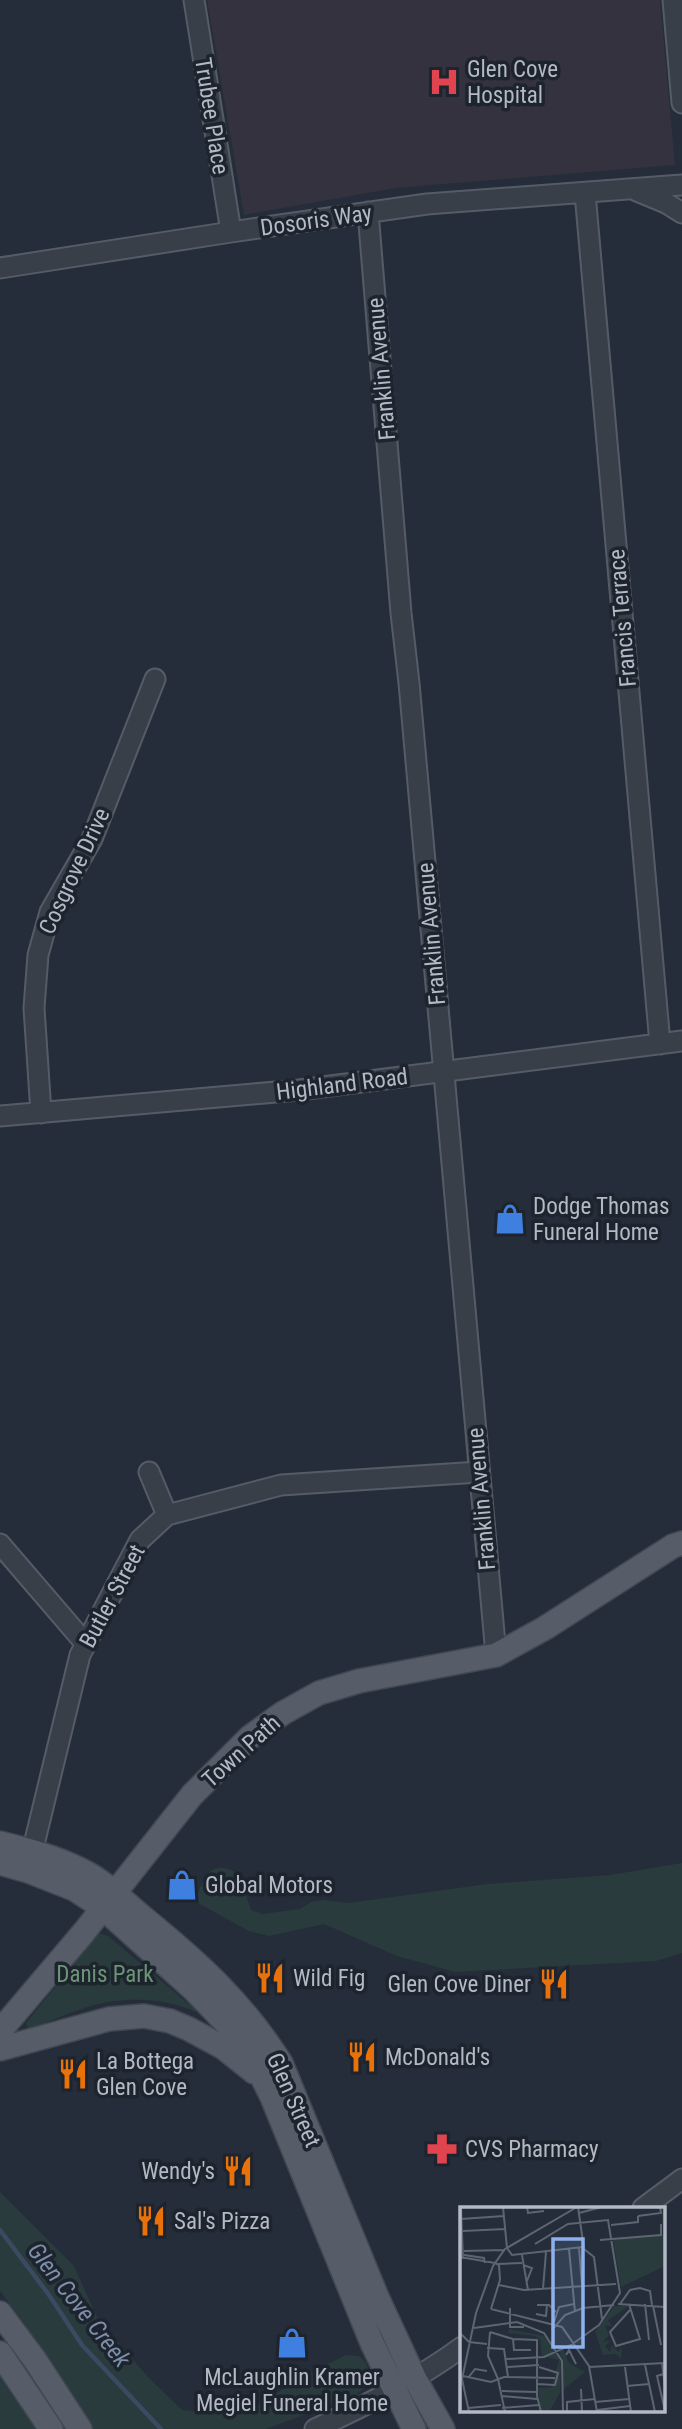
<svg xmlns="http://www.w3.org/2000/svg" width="682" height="2429" viewBox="0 0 682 2429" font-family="'Roboto Condensed',sans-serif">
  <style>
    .medical { fill: #34323e }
    .green { fill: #293b3c }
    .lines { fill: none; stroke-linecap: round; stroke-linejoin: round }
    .stream { stroke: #3b4a61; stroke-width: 4.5 }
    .minor-casing { stroke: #565c67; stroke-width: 23 }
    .major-casing { stroke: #414852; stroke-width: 26 }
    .minor { stroke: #383f49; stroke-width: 19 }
    .major { stroke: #565d69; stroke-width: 23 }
    .labels { text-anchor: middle; stroke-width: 7; stroke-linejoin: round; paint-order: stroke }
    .poi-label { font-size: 23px; fill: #b3b9c5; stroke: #1d242e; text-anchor: start }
    .street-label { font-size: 23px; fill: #b3b9c5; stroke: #1d242e }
    .park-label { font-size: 23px; fill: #6c9476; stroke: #1d242e }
    .water-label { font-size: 24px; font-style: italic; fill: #7d8faa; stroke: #1d242e }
    .inset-road { fill: none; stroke: #5d6571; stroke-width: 2 }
    .view { fill: #8eb1ee; fill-opacity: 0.15; stroke: #8eb1ee; stroke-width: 3.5 }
    .inset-edge { fill: none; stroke: #b3b9c5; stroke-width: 3.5 }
  </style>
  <rect width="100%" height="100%" fill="#242d39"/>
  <!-- medical -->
  <path class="medical" d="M207 0H660L675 165 395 188 244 215Z"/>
  <!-- green -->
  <path class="green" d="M682 1863V1953L656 1961 455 1972 397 1956 324 1924 269 1936 249 1931 198 1903 196 1898C205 1875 211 1858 239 1874L251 1910 262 1914 300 1909 311 1902 323 1900 349 1903 487 1884 610 1875Z
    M99 1933 108 1936 196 2010 195 2012C165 1997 123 1997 91 2006 70 2012 49 2022 28 2029L26 2023Z
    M0 2192 74 2266 98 2319 148 2377 182 2410 201 2412 223 2410 259 2404 306 2375 346 2355 359 2356 367 2364 369 2376 366 2386 355 2396 266 2429H87L24 2323 0 2291Z
    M0 2365 42 2429H0Z"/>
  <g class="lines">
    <!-- stream -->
    <path class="stream" d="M0 2230 49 2295 82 2345 161 2429"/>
    <!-- minor casing -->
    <g class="minor-casing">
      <path id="minor" d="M194 0 231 232
        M673 0 682 103
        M637 191 666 203 682 213
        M585 193 660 1044
        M368 212 401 613 409 683 496 1655
        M0 268 231 232 427 204 682 185
        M41 1113 34 1008 38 955 50 912 92 839 155 679
        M0 1116 299 1090 682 1041
        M149 1472 167 1515
        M0 1544 85 1643
        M29 1865 80 1655 140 1540 167 1515 281 1485 479 1472
        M643 2208 682 2179
        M315 2429C366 2405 416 2381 462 2347"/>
    </g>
    <!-- major casing -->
    <g class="major-casing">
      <path id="major" d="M0 1843C28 1850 55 1857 81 1870 106 1882 124 1902 145 1919 200 1964 242 2002 281 2063L377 2297 415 2379 443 2429
        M0 1863 28 1871 74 1889 103 1908 192 1988 229 2026 252 2057 272 2097 372 2343 414 2429
        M0 2031 84 1932 192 1795 250 1737 283 1713 319 1693 359 1681 496 1655 545 1628 673 1546 682 1543
        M0 2049 109 2019 144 2016 170 2021 189 2029 224 2048 254 2072
        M0 2313 35 2360 80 2429
        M0 2353 51 2429"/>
    </g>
    <!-- minor -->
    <use href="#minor" class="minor"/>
    <!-- major -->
    <use href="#major" class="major"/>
  </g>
  <!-- icons -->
  <defs>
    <g id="hospital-bare" transform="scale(2.415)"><path d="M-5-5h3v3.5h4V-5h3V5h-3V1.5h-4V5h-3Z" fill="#e0444e" stroke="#1d242e" stroke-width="2.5" paint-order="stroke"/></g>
    <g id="shop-bare" transform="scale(2.415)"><path d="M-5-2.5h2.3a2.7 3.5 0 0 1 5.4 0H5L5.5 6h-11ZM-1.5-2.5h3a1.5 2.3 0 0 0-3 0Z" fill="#3f7fe0" stroke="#1d242e" stroke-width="2.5" paint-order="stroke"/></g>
    <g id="restaurant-bare" transform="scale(2.415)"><path d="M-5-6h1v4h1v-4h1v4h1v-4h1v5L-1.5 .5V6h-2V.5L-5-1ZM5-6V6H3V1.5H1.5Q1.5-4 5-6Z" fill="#e8710a" stroke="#1d242e" stroke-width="2.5" paint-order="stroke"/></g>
    <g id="pharmacy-bare" transform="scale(2.415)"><path d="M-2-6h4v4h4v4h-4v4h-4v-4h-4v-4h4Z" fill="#e0444e" stroke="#1d242e" stroke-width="2.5" paint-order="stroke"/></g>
  </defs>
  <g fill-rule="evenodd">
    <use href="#hospital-bare" x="444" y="82"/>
    <use href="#shop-bare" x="510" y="1219"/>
    <use href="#shop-bare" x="182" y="1885"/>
    <use href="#restaurant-bare" x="270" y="1978"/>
    <use href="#restaurant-bare" x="554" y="1984"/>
    <use href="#restaurant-bare" x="362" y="2057"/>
    <use href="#restaurant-bare" x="73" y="2074"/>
    <use href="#pharmacy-bare" x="442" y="2149"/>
    <use href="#restaurant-bare" x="238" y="2171"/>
    <use href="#restaurant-bare" x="151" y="2221"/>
    <use href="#shop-bare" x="292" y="2343"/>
  </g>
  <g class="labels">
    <!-- poi labels -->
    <g class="poi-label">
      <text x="467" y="77">Glen Cove<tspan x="467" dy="26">Hospital</tspan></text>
      <text x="533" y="1214">Dodge Thomas<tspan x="533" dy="26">Funeral Home</tspan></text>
      <text x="205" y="1893">Global Motors</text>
      <text x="293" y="1986">Wild Fig</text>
      <text x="531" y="1992" text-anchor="end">Glen Cove Diner</text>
      <text x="385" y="2065">McDonald's</text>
      <text x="96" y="2069">La Bottega<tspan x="96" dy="26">Glen Cove</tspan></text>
      <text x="465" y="2157">CVS Pharmacy</text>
      <text x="215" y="2179" text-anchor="end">Wendy's</text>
      <text x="174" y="2229">Sal's Pizza</text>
      <text x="292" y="2385" text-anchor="middle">McLaughlin Kramer<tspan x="292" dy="26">Megiel Funeral Home</tspan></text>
    </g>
    <!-- street labels -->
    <g class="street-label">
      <text transform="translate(212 116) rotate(81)" y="8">Trubee Place</text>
      <text transform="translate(316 220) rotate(-8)" y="8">Dosoris Way</text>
      <text transform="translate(381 369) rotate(-95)" y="8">Franklin Avenue</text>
      <text transform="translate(622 618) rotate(-95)" y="8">Francis Terrace</text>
      <text transform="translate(74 871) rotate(-65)" y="8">Cosgrove Drive</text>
      <text transform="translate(431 934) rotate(-95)" y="8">Franklin Avenue</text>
      <text transform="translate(342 1084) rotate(-7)" y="8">Highland Road</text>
      <text transform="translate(481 1499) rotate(-95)" y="8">Franklin Avenue</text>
      <text transform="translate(112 1596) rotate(-62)" y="8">Butler Street</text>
      <text transform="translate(241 1751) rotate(-42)" y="8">Town Path</text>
      <text transform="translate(294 2100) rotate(66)" y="8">Glen Street</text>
    </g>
    <!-- park labels -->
    <g class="park-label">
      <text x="105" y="1982">Danis Park</text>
    </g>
    <!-- water labels -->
    <g class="water-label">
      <text transform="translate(79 2305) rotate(52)" y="8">Glen Cove Creek</text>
    </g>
  </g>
  <!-- overview -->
  <g transform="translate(460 2207)">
    <rect width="205" height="205" fill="#242d39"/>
    <path d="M201 0H205V59L161 80 153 33 203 27ZM154 99H169L148 113 152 119H145L149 128 143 135 151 133 145 139 150 145 152 138 158 145 162 140 161 152 156 147 143 148 135 125ZM49 122 85 129 101 155 100 186 89 205H81L78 181 92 180 99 153 82 149 80 133 75 129 48 126ZM103 142 109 156 125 165 104 182 100 144Z" fill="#293b3c"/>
    <path class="inset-road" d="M1 0 3 52M43 0 47 41 52 48 123 40M67 0 68 6 84 4M118 0 124 42 134 50 142 112M119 6 142 0M178 9 201 6 200 0M1 12 44 9M151 18 178 15V9M3 24 45 22M140 33 201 28V17M119 41 122 78M109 42 115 105M4 44 44 43M4 48 24 51 25 56M62 48 68 83M0 50 35 56M38 57 62 56M63 58 72 61 67 74M39 78 64 83 156 77M83 82 86 45M158 97 205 100M160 97 170 83 180 81 190 84 192 98M169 97 180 132 156 139 150 125 170 103M185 97 189 133M77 98H89L96 105M193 99 201 138M50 101V120H64M31 102 40 73 39 58 35 56M31 102 102 120 129 159 137 205M76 107 86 109 87 98M94 115 99 100 114 97M14 121 57 115 84 126 102 154 103 205M92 123 105 108 123 101 154 98M30 125 53 132 77 133V189L81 205M30 125 28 149 38 172M0 126 9 135 27 137M53 132 54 143H71M27 141 44 142 48 170M106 148 109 143 116 157M46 152 84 150 111 138 139 118 160 86 148 13 108 17 75 37M202 156 205 180M185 158 195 205M47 160 79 158M129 160 205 156M165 160 171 205M203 167 197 169 205 204M3 169 31 175 44 170 95 171M8 171 15 162 27 164M38 172 45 205M77 177 95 178 98 166 79 160M167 179 189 177M121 182 122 205M42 184 77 185M41 189 77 192M135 195 169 192M8 201 41 198M42 201 79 198M137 203 170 199M9 205 2 172 16 106 33 59 45 42 117 0M107 205V195L135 192"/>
    <path class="view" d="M93 32H123V140H93Z"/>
    <rect width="205" height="205" class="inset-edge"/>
  </g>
</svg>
